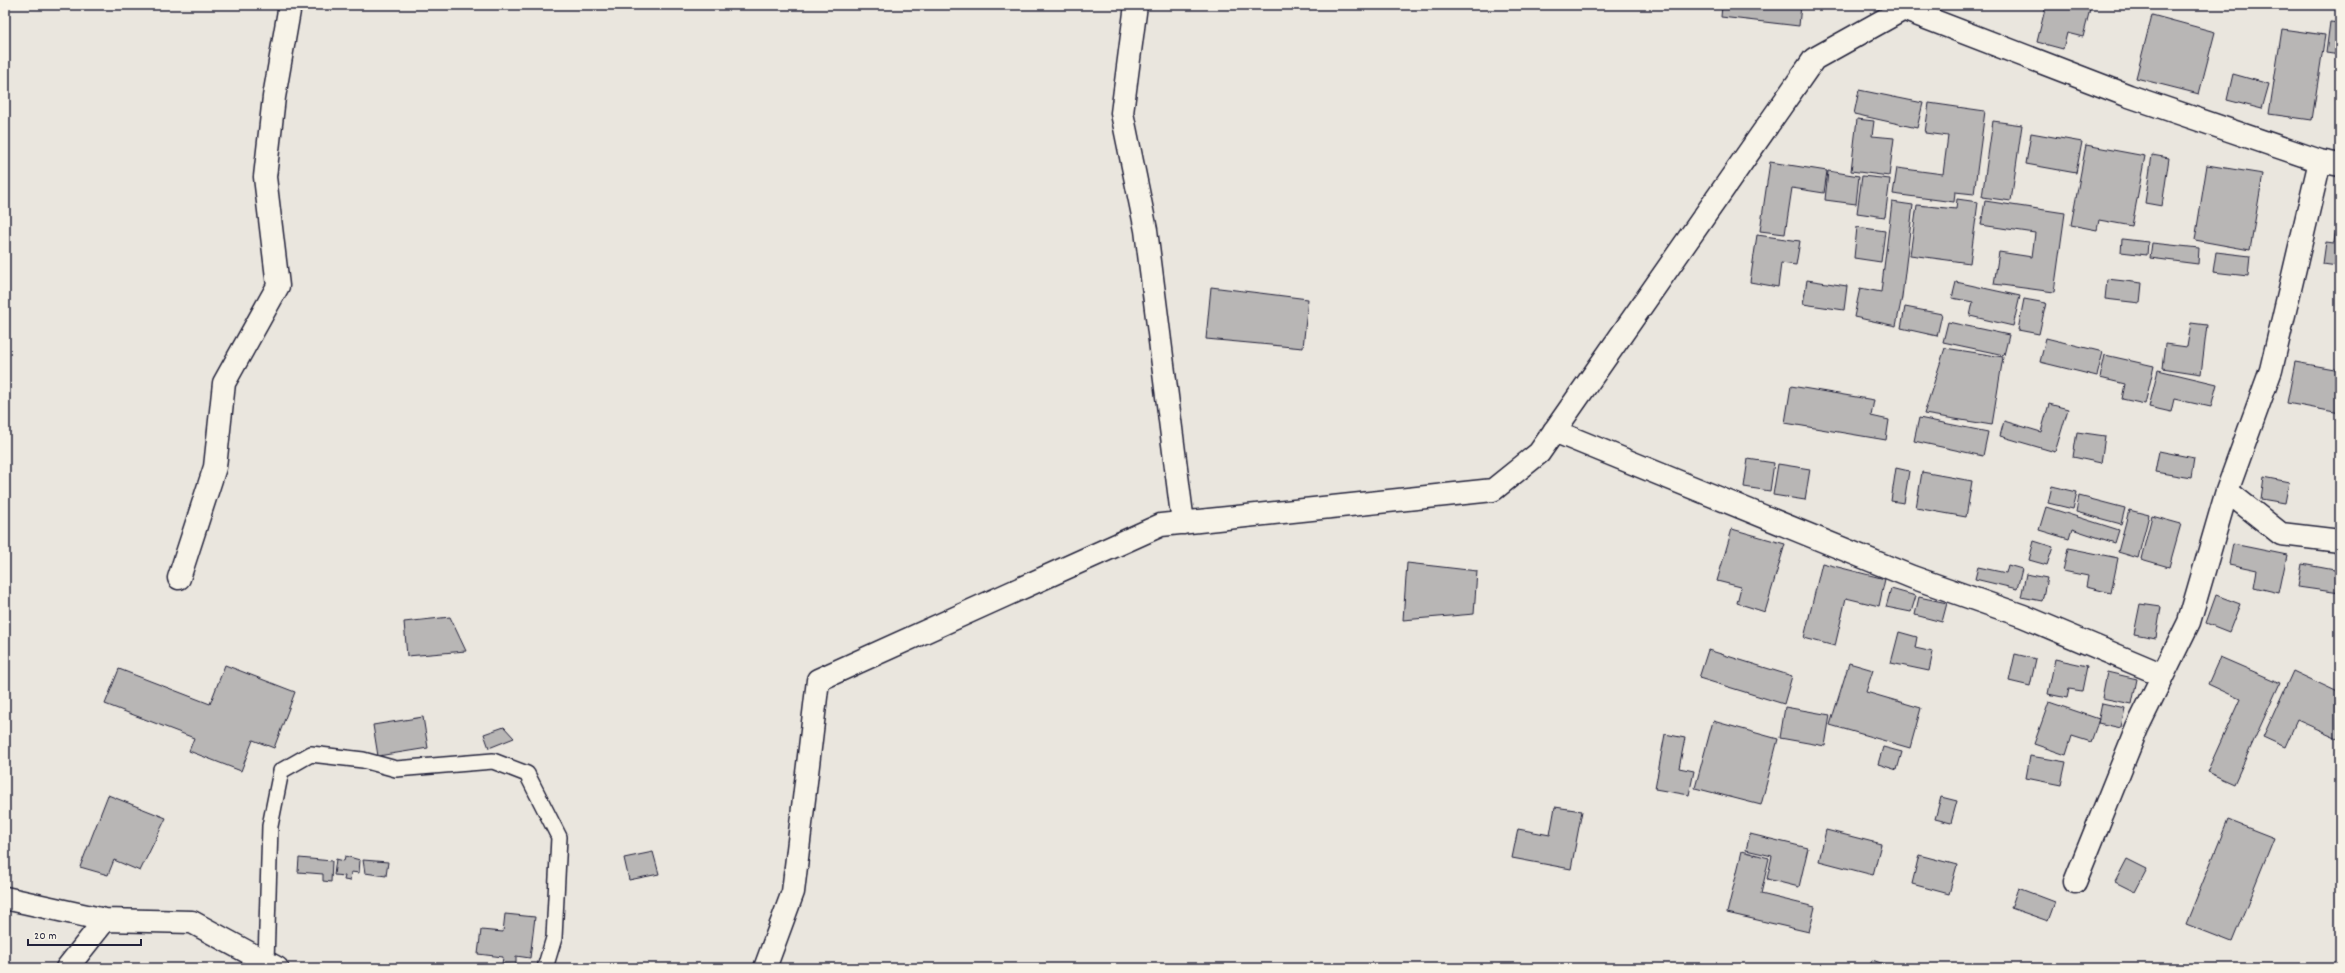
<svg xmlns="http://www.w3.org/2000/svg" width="2345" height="973" viewBox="0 0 2345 973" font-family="Dekko,sans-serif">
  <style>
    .building { fill: #b8b6b5; stroke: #22223b }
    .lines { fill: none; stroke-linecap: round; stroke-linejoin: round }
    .lane-casing { stroke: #22223b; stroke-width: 18 }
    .street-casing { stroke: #22223b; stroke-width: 25 }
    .lane { stroke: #f7f3e8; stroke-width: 15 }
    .street { stroke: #f7f3e8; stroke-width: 22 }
  </style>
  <rect width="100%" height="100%" fill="#eae6de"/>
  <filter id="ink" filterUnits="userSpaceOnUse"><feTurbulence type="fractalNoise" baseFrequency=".025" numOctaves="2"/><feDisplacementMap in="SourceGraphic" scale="8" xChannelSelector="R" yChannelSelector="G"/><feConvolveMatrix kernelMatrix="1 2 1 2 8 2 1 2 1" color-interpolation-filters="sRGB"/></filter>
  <g filter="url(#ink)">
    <!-- building -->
    <path class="building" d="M1722 5H1801L1799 26 1721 17Z
      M2046 5H2091L2083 37 2067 33 2063 49 2037 42Z
      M2152 15 2215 32 2199 94 2136 78Z
      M2330 22 2340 23V55L2326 53Z
      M2282 29 2325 35 2312 120 2269 114Z
      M2233 74 2269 84 2262 109 2227 100Z
      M1859 90 1923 103 1917 128 1854 114Z
      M1929 103 1985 111 1974 194 1955 192 1954 202 1893 194 1897 168 1943 174 1948 136 1925 133Z
      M1857 119 1874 121 1872 136 1894 138 1889 176 1851 171Z
      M1993 121 2022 125 2011 201 1982 197Z
      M2031 133 2082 142 2076 173 2026 164Z
      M2086 145 2145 156 2132 226 2099 220 2097 230 2071 225Z
      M2152 155 2169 158 2162 206 2145 203Z
      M1770 162 1827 171 1824 193 1792 188 1785 234 1760 231Z
      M2207 165 2263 174 2250 250 2195 240Z
      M1828 171 1859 176 1856 204 1825 200Z
      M1862 176 1890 179 1885 217 1857 213Z
      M1957 199 1978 202 1970 263 1910 255 1917 205 1956 209Z
      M1985 201 2065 213 2054 292 1994 284 1999 252 2032 257 2035 233 1981 225Z
      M1892 202 1913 205 1902 297 1896 326 1854 317 1860 288 1881 292Z
      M2337 217H2340V275L2336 274 2337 266 2323 264 2326 242 2334 243Z
      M1857 227 1885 231 1881 262 1854 258Z
      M1757 235 1800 241 1796 265 1781 263 1778 287 1750 282Z
      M2122 239 2148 242 2147 255 2121 252Z
      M2152 243 2199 248 2198 264 2150 258Z
      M2216 252 2250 256 2248 276 2213 272Z
      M2107 279 2142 283 2140 303 2105 299Z
      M1807 280 1847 286 1844 310 1803 304Z
      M1956 282 2020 296 2013 326 1970 316 1973 302 1952 298Z
      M1211 287 1308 299 1303 348 1206 339Z
      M2024 299 2046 303 2039 334 2018 330Z
      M1905 307 1942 314 1937 336 1901 328Z
      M1948 322 2009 335 2004 355 1943 342Z
      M2191 323 2207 325 2201 374 2162 368 2165 344 2187 347Z
      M2046 338 2103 352 2097 376 2040 362Z
      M1945 348 2003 357 1992 425 1924 414Z
      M2105 355 2154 366 2145 404 2122 399 2125 384 2100 378Z
      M2295 362 2340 370V413L2287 403Z
      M2158 370 2217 384 2211 407 2174 399 2171 412 2149 407Z
      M1791 386 1874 400 1871 416 1889 420 1886 440 1785 423Z
      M2049 404 2068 409 2055 452 2000 436 2004 421 2041 432Z
      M1919 418 1988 432 1983 456 1914 441Z
      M2077 432 2105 436 2101 463 2073 457Z
      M2159 451 2194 458 2191 478 2155 472Z
      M1748 459 1774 463 1770 491 1744 487Z
      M1778 464 1810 469 1805 500 1773 495Z
      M1896 468 1909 471 1904 503 1891 501Z
      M1922 472 1972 481 1966 517 1916 508Z
      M2264 477 2289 482 2285 503 2261 499Z
      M2052 486 2077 492 2073 509 2048 503Z
      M2079 496 2125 508 2121 524 2076 512Z
      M2046 507 2119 530 2115 543 2072 529 2069 539 2039 530Z
      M2129 510 2149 515 2138 558 2118 552Z
      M2152 516 2181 524 2169 567 2141 559Z
      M1732 529 1785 544 1765 612 1737 603 1741 587 1717 581Z
      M2034 541 2053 547 2047 565 2029 560Z
      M2233 544 2287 555 2279 593 2254 587 2257 570 2229 564Z
      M2068 548 2118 558 2111 593 2086 587 2088 576 2063 571Z
      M1407 563 1477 571 1474 614 1403 620Z
      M1822 563 1885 579 1879 606 1846 598 1835 646 1804 638Z
      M2302 564 2340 571V593L2298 587Z
      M2008 565 2022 569 2017 589 1975 579 1978 567 2006 573Z
      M2026 574 2047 578 2042 601 2021 597Z
      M1891 589 1916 596 1911 612 1886 607Z
      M2216 595 2240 604 2229 632 2206 623Z
      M1919 597 1947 603 1942 622 1915 615Z
      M2140 604 2161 607 2156 638 2134 634Z
      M450 617 466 651 407 656 404 622Z
      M1899 632 1917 637 1915 648 1933 652 1929 671 1891 663Z
      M1708 650 1792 676 1784 704 1699 678Z
      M2015 654 2036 659 2030 686 2009 681Z
      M2220 657 2280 683 2234 784 2207 772 2240 699 2208 684Z
      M2055 659 2087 666 2082 691 2069 689 2067 698 2048 694Z
      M1849 663 1873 670 1866 692 1921 708 1910 748 1830 725Z
      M225 665 295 692 274 748 253 740 241 771 189 751 194 738 105 704 119 669 210 704Z
      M2293 671 2340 693V739L2297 720 2285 747 2263 737Z
      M2107 672 2137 679 2132 704 2102 698Z
      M2049 702 2099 719 2091 742 2072 736 2066 755 2034 744Z
      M2102 703 2125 708 2121 728 2098 723Z
      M1785 707 1830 715 1825 746 1780 738Z
      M423 717 428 748 378 756 373 725Z
      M1713 721 1778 739 1761 805 1695 788Z
      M504 727 514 738 489 748 484 734Z
      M1665 734 1685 738 1679 768 1694 771 1689 795 1655 789Z
      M1883 747 1902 752 1897 770 1878 764Z
      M2030 756 2066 762 2061 785 2026 778Z
      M108 795 166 818 140 871 114 860 108 875 80 867Z
      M1941 797 1957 801 1951 823 1935 819Z
      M1555 807 1582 811 1571 869 1512 858 1518 829 1550 835Z
      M2228 820 2274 838 2232 942 2186 924Z
      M1826 830 1881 844 1873 875 1819 861Z
      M1750 834 1808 848 1799 887 1767 879 1772 856 1746 850Z
      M1742 851 1769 858 1761 894 1815 907 1809 932 1727 913Z
      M653 852 659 874 629 880 624 858Z
      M1919 855 1957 865 1949 894 1912 884Z
      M345 856 360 860 359 873 351 872 350 881 344 880 345 876 334 875 336 859 344 861Z
      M299 858 332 861 331 882 323 881V874L298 872Z
      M2127 859 2147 869 2135 892 2115 882Z
      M363 860 388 862 386 876 365 873Z
      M2018 888 2055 902 2048 921 2011 908Z
      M505 914 535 917 530 958 516 956V966L502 964 503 957 478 954 481 930 503 932Z
      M1872 960 1896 968H1869Z"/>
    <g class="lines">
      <!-- lane casing -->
      <g class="lane-casing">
        <path id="lane" d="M266 962 270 826 281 771 311 754 363 760 396 769 493 761 527 774 559 837 554 938 545 968"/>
      </g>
      <!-- street casing -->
      <g class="street-casing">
        <path id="street" d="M1136 5 1122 113 1146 230 1183 523
          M1901 5 1903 9 2129 96 2320 161 2340 165
          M2320 161 2271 370 2227 491 2281 534 2340 541
          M1554 431 1912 577 2023 616 2163 675
          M179 578 215 467 224 383 278 286 265 177 274 97 290 5
          M2075 882 2137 728 2189 622 2227 491
          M5 898 105 920 192 922 277 968
          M67 968 105 920
          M765 968 793 892 818 680 1161 525 1493 490 1539 453 1814 59 1911 5"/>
      </g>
      <!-- lane -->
      <use href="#lane" class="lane"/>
      <!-- street -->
      <use href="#street" class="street"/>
    </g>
  </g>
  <!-- margin -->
  <rect width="2345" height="973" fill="none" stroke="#f7f3e8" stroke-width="20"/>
  <rect x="10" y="10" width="2325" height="953" fill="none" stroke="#22223b" stroke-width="1.5" filter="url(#ink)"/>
  <!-- scale -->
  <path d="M28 939v6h113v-6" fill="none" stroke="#22223b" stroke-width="2"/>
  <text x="34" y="939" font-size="12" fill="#22223b" stroke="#f7f3e8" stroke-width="3" paint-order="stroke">20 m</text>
</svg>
